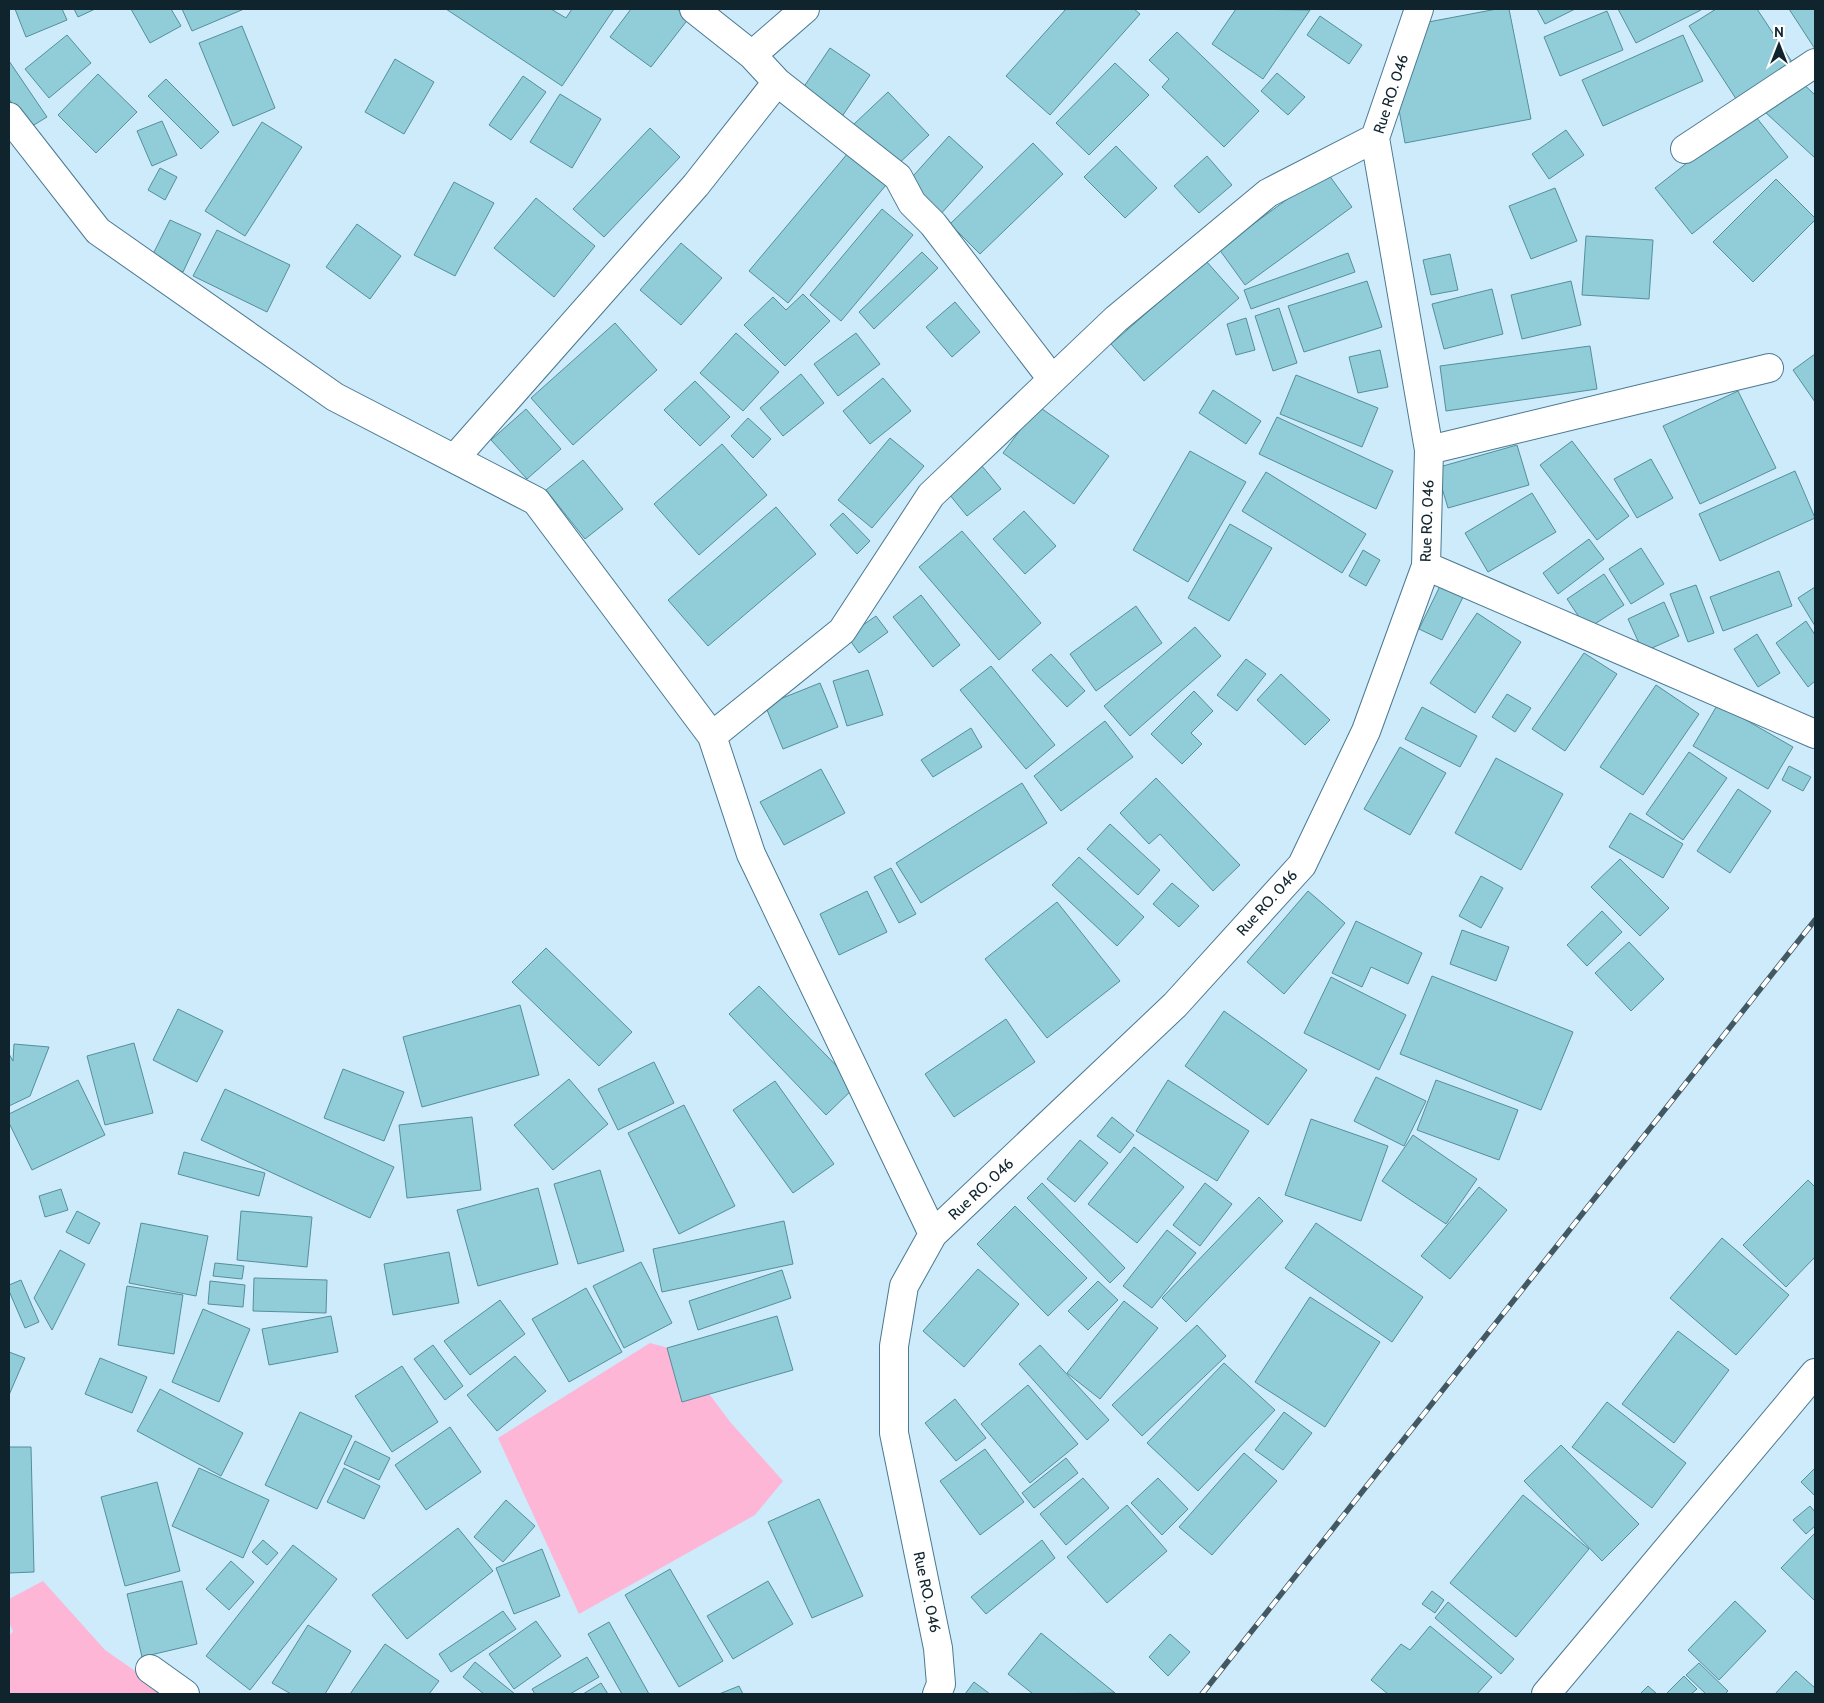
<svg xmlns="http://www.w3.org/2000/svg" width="1824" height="1703" viewBox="0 0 1824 1703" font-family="Cabin,sans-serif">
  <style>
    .green { fill: #fdb6d6 }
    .building { fill: #91cdd8; stroke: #548f9a }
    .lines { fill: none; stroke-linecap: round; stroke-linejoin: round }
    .minor-casing { stroke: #4a7991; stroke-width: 30 }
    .minor { stroke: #fff; stroke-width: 28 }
    .rail-casing { stroke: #425964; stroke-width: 5.5 }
    .rail { stroke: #fff; stroke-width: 4; stroke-dasharray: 11; stroke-linecap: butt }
    .labels { text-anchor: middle; stroke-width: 4; stroke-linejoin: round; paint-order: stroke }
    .street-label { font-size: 15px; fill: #10242e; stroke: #fff }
  </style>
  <rect width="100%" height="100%" fill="#cdebfb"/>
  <!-- green -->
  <path class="green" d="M650 1343 676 1350 731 1423 783 1481 755 1515 579 1614 498 1438Z
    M43 1581 105 1650 168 1694H9V1636L13 1631 9 1623V1599Z"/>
  <!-- building -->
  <path class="building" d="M15 9H62L67 20 26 37Z
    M74 9H95L78 17Z
    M131 9H171L181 26 150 43Z
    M182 9H244L192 31Z
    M446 9H551L566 18 572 9H614L562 86Z
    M631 9H677L689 18 651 67 610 37Z
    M1066 9H1134L1140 14 1050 115 1006 76Z
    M1236 9 1310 10 1263 79 1212 44Z
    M1497 9H1509L1531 119 1405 143 1397 99 1423 23Z
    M1537 9H1575L1545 24Z
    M1618 9H1701V10L1636 43Z
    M1716 9H1757L1796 68 1740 105 1689 26Z
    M1789 9H1815V49Z
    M1607 11 1623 50 1560 76 1544 37Z
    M1320 16 1362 45 1349 64 1307 35Z
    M242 26 275 108 233 126 199 43Z
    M1177 32 1259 111 1224 147 1162 87 1169 79 1149 60Z
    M67 35 91 63 49 98 25 69Z
    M1683 35 1703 81 1603 126 1582 80Z
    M830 48 870 75 839 121 799 94Z
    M395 59 434 82 404 134 365 112Z
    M9 61 47 117 29 128 9 99Z
    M1115 63 1149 95 1089 155 1056 123Z
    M1277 73 1305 97 1288 115 1261 91Z
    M98 74 137 112 96 153 58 115Z
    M523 76 546 92 511 140 489 125Z
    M1797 78 1815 95V158L1765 112Z
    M166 79 219 132 201 149 148 96Z
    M888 92 929 135 894 168 853 125Z
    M560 94 601 119 572 168 530 142Z
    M1752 112 1788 157 1692 234 1655 188Z
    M162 121 177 155 152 166 137 131Z
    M262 122 302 147 245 236 205 211Z
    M650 128 680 157 604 237 573 209Z
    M1566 130 1584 155 1549 179 1532 154Z
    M949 136 983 167 939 216 905 185Z
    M1033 143 1063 174 980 254 950 224Z
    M1116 146 1157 188 1125 218 1084 177Z
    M848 153 886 185 788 303 749 271Z
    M1207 156 1232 185 1199 213 1174 186Z
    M160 168 177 177 165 200 148 190Z
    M1326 171 1352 207 1245 285 1219 249Z
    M1776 179 1815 218V220L1753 282 1713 242Z
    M454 182 494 203 455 276 414 255Z
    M1555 188 1577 241 1531 259 1509 206Z
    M536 198 595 246 554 297 494 248Z
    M882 209 913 235 841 321 810 295Z
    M170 220 201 234 183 272 151 258Z
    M357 224 401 256 370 299 326 267Z
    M217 230 290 265 267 312 193 276Z
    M1586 236 1653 240 1649 299 1582 295Z
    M681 243 722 278 681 325 640 290Z
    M922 252 938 268 874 329 859 312Z
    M1348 253 1355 272 1251 309 1244 290Z
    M1450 254 1458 290 1431 295 1423 260Z
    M1206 261 1239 298 1144 381 1111 344Z
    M1367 281 1382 327 1304 352 1288 306Z
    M1571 281 1581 325 1522 339 1511 295Z
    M1492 289 1503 334 1444 349 1432 304Z
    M803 294 830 321 785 366 744 325 773 297 786 310Z
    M955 302 980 332 952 357 926 327Z
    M1279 308 1297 363 1273 371 1255 316Z
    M1246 318 1255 350 1236 355 1227 324Z
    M615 323 657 370 573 445 531 398Z
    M736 333 779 372 743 411 700 373Z
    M856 333 880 364 838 396 814 364Z
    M1590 346 1597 389 1446 411 1440 366Z
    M1380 350 1388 387 1358 393 1349 357Z
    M1815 354V402L1793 370Z
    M801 374 824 403 783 436 760 408Z
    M1296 375 1378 408 1362 447 1280 414Z
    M883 378 911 411 870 444 843 411Z
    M695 381 730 417 700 446 664 410Z
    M1213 390 1261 421 1246 444 1199 413Z
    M1738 391 1776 468 1700 504 1663 426Z
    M1038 406 1109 456 1074 504 1003 453Z
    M526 409 561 449 527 479 491 440Z
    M1277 417 1393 471 1376 509 1259 454Z
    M748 418 771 439 753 458 731 436Z
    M890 438 924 466 872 528 838 500Z
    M1572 441 1629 516 1597 540 1540 465Z
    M722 444 767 495 699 555 654 504Z
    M1517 445 1529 485 1448 508 1436 468Z
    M1190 451 1246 482 1188 582 1133 550Z
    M1651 459 1673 498 1637 518 1614 479Z
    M583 460 623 509 585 539 546 490Z
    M982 466 1001 489 967 516 949 494Z
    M1795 471 1815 518 1720 561 1699 514Z
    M1266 472 1366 534 1342 573 1242 511Z
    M1532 493 1556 532 1488 572 1465 533Z
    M776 507 816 554 708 646 668 600Z
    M1024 511 1056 546 1025 574 993 539Z
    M843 513 870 541 857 554 830 525Z
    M1230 524 1272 548 1229 621 1188 598Z
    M962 531 1041 623 999 660 919 567Z
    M1589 539 1604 559 1558 594 1543 573Z
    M1641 548 1664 584 1631 604 1609 569Z
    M1363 550 1380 560 1366 586 1349 576Z
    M1779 571 1792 606 1723 631 1710 597Z
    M1604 574 1624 605 1587 629 1567 599Z
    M1441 584 1464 595 1442 640 1419 629Z
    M1696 585 1714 633 1688 642 1670 594Z
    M1815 587V626L1798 598Z
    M921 595 960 645 933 667 893 617Z
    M1664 602 1679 636 1643 652 1628 619Z
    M1136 606 1162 643 1096 691 1070 654Z
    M1477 613 1521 642 1475 713 1430 683Z
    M876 616 888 632 859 653 847 636Z
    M1806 621 1815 635V681L1808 687 1776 643Z
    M1195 627 1221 656 1130 736 1104 706Z
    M1757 634 1780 673 1758 687 1734 649Z
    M1584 653 1617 674 1565 751 1532 729Z
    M1051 654 1085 691 1067 707 1032 670Z
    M1246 659 1266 674 1237 711 1217 695Z
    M991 666 1055 745 1026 769 960 690Z
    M868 670 883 715 847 726 833 681Z
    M1281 674 1330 720 1305 745 1257 700Z
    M820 683 838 727 783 749 765 705Z
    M1656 685 1699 714 1643 795 1600 767Z
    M1194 691 1213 711 1191 733 1202 744 1182 764 1151 734Z
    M1507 694 1531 708 1515 732 1492 717Z
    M1718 704 1793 747 1768 789 1693 746Z
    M1422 707 1477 736 1460 767 1405 739Z
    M1105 721 1133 757 1061 811 1034 776Z
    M971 728 982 747 933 777 921 760Z
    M1400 747 1446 773 1410 835 1364 809Z
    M1689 752 1727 778 1683 840 1646 814Z
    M1496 758 1563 794 1521 870 1455 833Z
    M1789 766 1811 777 1803 791 1782 780Z
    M821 769 845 813 784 845 760 802Z
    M1156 778 1240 865 1213 891 1160 834 1149 844 1120 813Z
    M1022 783 1047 823 921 903 896 863Z
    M1738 789 1771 811 1730 873 1697 851Z
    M1630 813 1683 844 1663 878 1609 847Z
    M1110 824 1160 870 1138 895 1087 849Z
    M1079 857 1144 917 1117 946 1052 885Z
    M1620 859 1669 908 1640 936 1591 887Z
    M891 868 916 914 899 923 874 877Z
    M1481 876 1503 888 1481 928 1459 916Z
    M1172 883 1199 906 1179 927 1153 904Z
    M867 891 887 932 839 955 820 914Z
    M1308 891 1345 923 1284 994 1247 962Z
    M1057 902 1120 981 1047 1038 985 959Z
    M1602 911 1622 932 1587 966 1567 945Z
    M1356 921 1422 953 1408 984 1371 967 1362 987 1332 973Z
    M1462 930 1509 947 1496 981 1450 964Z
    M1629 942 1664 979 1631 1011 1595 973Z
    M546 948 632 1032 599 1066 512 982Z
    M1432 976 1573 1032 1541 1110 1400 1054Z
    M1331 977 1406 1015 1379 1070 1304 1033Z
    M759 986 856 1086 826 1115 729 1014Z
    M520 1005 539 1075 422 1107 403 1037Z
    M178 1009 223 1031 197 1082 153 1060Z
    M1224 1011 1307 1070 1268 1125 1185 1066Z
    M1006 1019 1035 1062 954 1117 925 1074Z
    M134 1043 153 1113 105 1125 87 1056Z
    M14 1044 49 1047 30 1096 9 1106V1054L13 1061Z
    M654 1062 674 1103 618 1130 598 1089Z
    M343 1069 404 1092 384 1141 324 1118Z
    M1376 1077 1426 1101 1404 1146 1354 1121Z
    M569 1079 608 1124 553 1170 514 1125Z
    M78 1080 105 1135 32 1170 9 1123V1114Z
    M1168 1080 1249 1131 1217 1181 1136 1131Z
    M1436 1080 1518 1110 1499 1160 1417 1130Z
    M775 1081 834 1164 793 1193 733 1110Z
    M225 1089 394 1167 370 1218 201 1140Z
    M684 1105 735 1206 679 1234 628 1133Z
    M472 1117 481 1190 407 1198 399 1125Z
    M1112 1117 1134 1135 1120 1153 1097 1136Z
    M1311 1119 1388 1146 1361 1221 1285 1195Z
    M1413 1135 1477 1179 1446 1224 1382 1181Z
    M1080 1140 1108 1163 1075 1202 1047 1179Z
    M1134 1147 1184 1187 1137 1243 1088 1204Z
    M184 1152 265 1173 259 1196 178 1174Z
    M600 1170 624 1251 578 1264 554 1184Z
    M1808 1180 1815 1187V1257L1786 1287 1743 1245Z
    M1042 1183 1125 1268 1110 1283 1027 1198Z
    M1205 1183 1232 1204 1200 1246 1173 1225Z
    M1479 1187 1507 1210 1450 1279 1421 1256Z
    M538 1188 558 1264 478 1286 457 1210Z
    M61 1189 68 1210 45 1217 39 1196Z
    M1259 1197 1283 1221 1186 1322 1162 1298Z
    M1015 1206 1087 1278 1048 1316 977 1244Z
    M77 1211 100 1223 89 1244 66 1232Z
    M241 1211 312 1217 307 1267 237 1260Z
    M784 1221 793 1264 662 1292 653 1249Z
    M141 1223 208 1236 196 1296 129 1283Z
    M1316 1223 1423 1297 1392 1342 1285 1268Z
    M1167 1230 1196 1253 1152 1308 1123 1286Z
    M1722 1238 1789 1295 1736 1355 1670 1298Z
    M60 1250 85 1264 52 1330 34 1298Z
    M449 1252 459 1303 393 1315 384 1264Z
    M641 1262 672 1323 624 1348 593 1286Z
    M215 1263 244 1266 242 1279 213 1276Z
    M978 1269 1019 1304 964 1367 923 1331Z
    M782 1270 791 1298 698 1330 689 1301Z
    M254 1278 327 1280 326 1313 253 1311Z
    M21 1280 39 1322 25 1328 9 1291V1285Z
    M210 1281 245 1285 243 1307 208 1304Z
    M1098 1281 1118 1300 1088 1330 1068 1311Z
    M127 1286 183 1295 174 1354 118 1345Z
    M586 1288 622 1352 569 1382 532 1319Z
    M1310 1297 1380 1342 1325 1427 1255 1382Z
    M500 1300 525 1334 470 1375 444 1341Z
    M1124 1301 1158 1328 1100 1399 1067 1373Z
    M203 1309 250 1329 219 1402 172 1382Z
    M331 1316 338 1352 269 1365 262 1329Z
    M777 1316 793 1370 682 1402 667 1348Z
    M1197 1325 1226 1356 1142 1436 1112 1405Z
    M1678 1331 1729 1370 1674 1443 1622 1404Z
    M433 1345 463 1386 445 1400 414 1359Z
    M1040 1345 1109 1420 1087 1440 1019 1364Z
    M9 1352 25 1358 9 1395Z
    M515 1356 546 1391 497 1431 467 1395Z
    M100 1358 147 1377 132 1413 85 1394Z
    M1224 1363 1275 1410 1198 1491 1147 1443Z
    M402 1366 438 1422 392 1452 355 1396Z
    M1028 1385 1078 1444 1030 1483 981 1424Z
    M160 1389 243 1433 221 1476 137 1431Z
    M955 1399 986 1438 956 1461 925 1423Z
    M1607 1402 1686 1463 1652 1508 1572 1447Z
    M300 1412 352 1436 317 1509 265 1485Z
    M1284 1412 1312 1433 1283 1470 1255 1450Z
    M450 1427 481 1472 426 1510 395 1465Z
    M355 1441 390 1458 379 1480 344 1464Z
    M1561 1445 1639 1524 1602 1561 1524 1481Z
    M9 1447H31L34 1572 9 1573Z
    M985 1449 1024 1502 980 1535 940 1481Z
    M1244 1453 1277 1481 1212 1555 1179 1527Z
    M1066 1458 1078 1473 1034 1508 1022 1493Z
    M199 1468 269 1500 243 1558 172 1526Z
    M344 1468 380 1486 364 1519 327 1502Z
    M1815 1468V1496L1801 1482Z
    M1083 1478 1109 1508 1066 1545 1040 1514Z
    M1158 1478 1188 1509 1162 1535 1131 1503Z
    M157 1482 180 1571 125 1586 101 1497Z
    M1523 1495 1589 1549 1516 1637 1450 1583Z
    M819 1499 863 1596 812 1618 768 1522Z
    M506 1500 535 1526 503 1562 474 1537Z
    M1127 1505 1167 1551 1107 1603 1067 1557Z
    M1810 1506 1815 1512V1526L1806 1534 1793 1520Z
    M458 1528 493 1571 407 1639 372 1595Z
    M1815 1533V1601L1781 1568Z
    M263 1540 278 1553 267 1565 252 1552Z
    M1042 1540 1055 1558 986 1614 971 1597Z
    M293 1545 337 1579 250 1690 206 1656Z
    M542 1549 560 1596 514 1614 496 1568Z
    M231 1561 254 1582 229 1610 206 1589Z
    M670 1569 723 1661 679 1687 625 1595Z
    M182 1581 197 1644 142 1657 127 1594Z
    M768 1581 793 1624 733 1659 707 1616Z
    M1432 1591 1444 1600 1435 1613 1422 1604Z
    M1735 1601 1766 1631 1719 1680 1688 1650Z
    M1448 1602 1514 1659 1501 1674 1435 1618Z
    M503 1611 516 1629 451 1672 439 1654Z
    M536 1621 561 1656 514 1689 489 1654Z
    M609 1622 649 1694H622L588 1634Z
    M308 1625 351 1651 325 1694H291L272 1683Z
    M1430 1626 1492 1677 1477 1694H1388L1371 1680 1401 1644 1410 1650Z
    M1041 1633 1115 1693 1033 1694 1008 1674Z
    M1170 1634 1190 1652 1168 1676 1149 1657Z
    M385 1644 439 1681 429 1694H350Z
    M587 1657 599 1677 570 1694H535L532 1689Z
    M475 1662 515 1694H484L463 1677Z
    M1699 1663 1728 1691 1725 1694H1706L1686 1675Z
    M1796 1671 1815 1688V1694H1775Z
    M1684 1676 1697 1689 1691 1694H1666Z
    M974 1682 990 1694H965Z
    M601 1683 608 1694H583Z
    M739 1686 743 1694H719Z
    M1648 1686 1657 1694H1640Z"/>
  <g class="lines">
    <!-- minor casing -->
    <g class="minor-casing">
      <path id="minor" d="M694 9 752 55 805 9
        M752 55 777 82 898 177 912 203 933 224 1052 379
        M9 117 98 231 335 397 536 501 712 736 751 854 933 1234
        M1685 149 1815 63
        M1429 450 1769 368
        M455 458 696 185 777 82
        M1426 566 1815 734
        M712 736 842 631 931 495 1116 319 1268 193 1375 138
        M150 1669 185 1694
        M937 1694 941 1684 938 1648 894 1433V1346L904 1286 933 1234 1175 1005 1302 865 1366 731 1426 566 1429 450 1375 138 1419 9
        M1546 1694 1815 1373"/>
    </g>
    <!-- minor -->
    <use href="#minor" class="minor"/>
    <!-- rail casing -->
    <g class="rail-casing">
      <path id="rail" d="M1202 1694 1815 920"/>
    </g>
    <!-- rail -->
    <use href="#rail" class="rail"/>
  </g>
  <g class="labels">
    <!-- street labels -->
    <g class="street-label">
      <text transform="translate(1391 94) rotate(-72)" y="5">Rue RO. 046</text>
      <text transform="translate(1427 521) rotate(-88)" y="5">Rue RO. 046</text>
      <text transform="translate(1267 903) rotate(-48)" y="5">Rue RO. 046</text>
      <text transform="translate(981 1189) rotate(-43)" y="5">Rue RO. 046</text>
      <text transform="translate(927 1592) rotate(78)" y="5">Rue RO. 046</text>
    </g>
  </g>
  <!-- border -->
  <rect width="1824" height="1703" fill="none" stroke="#10242e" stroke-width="20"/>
  <!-- north arrow -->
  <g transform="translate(1779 45)" stroke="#ffffff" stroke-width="4" paint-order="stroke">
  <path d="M0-4L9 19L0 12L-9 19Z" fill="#10242e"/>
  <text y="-8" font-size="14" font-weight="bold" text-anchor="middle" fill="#10242e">N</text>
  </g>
</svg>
